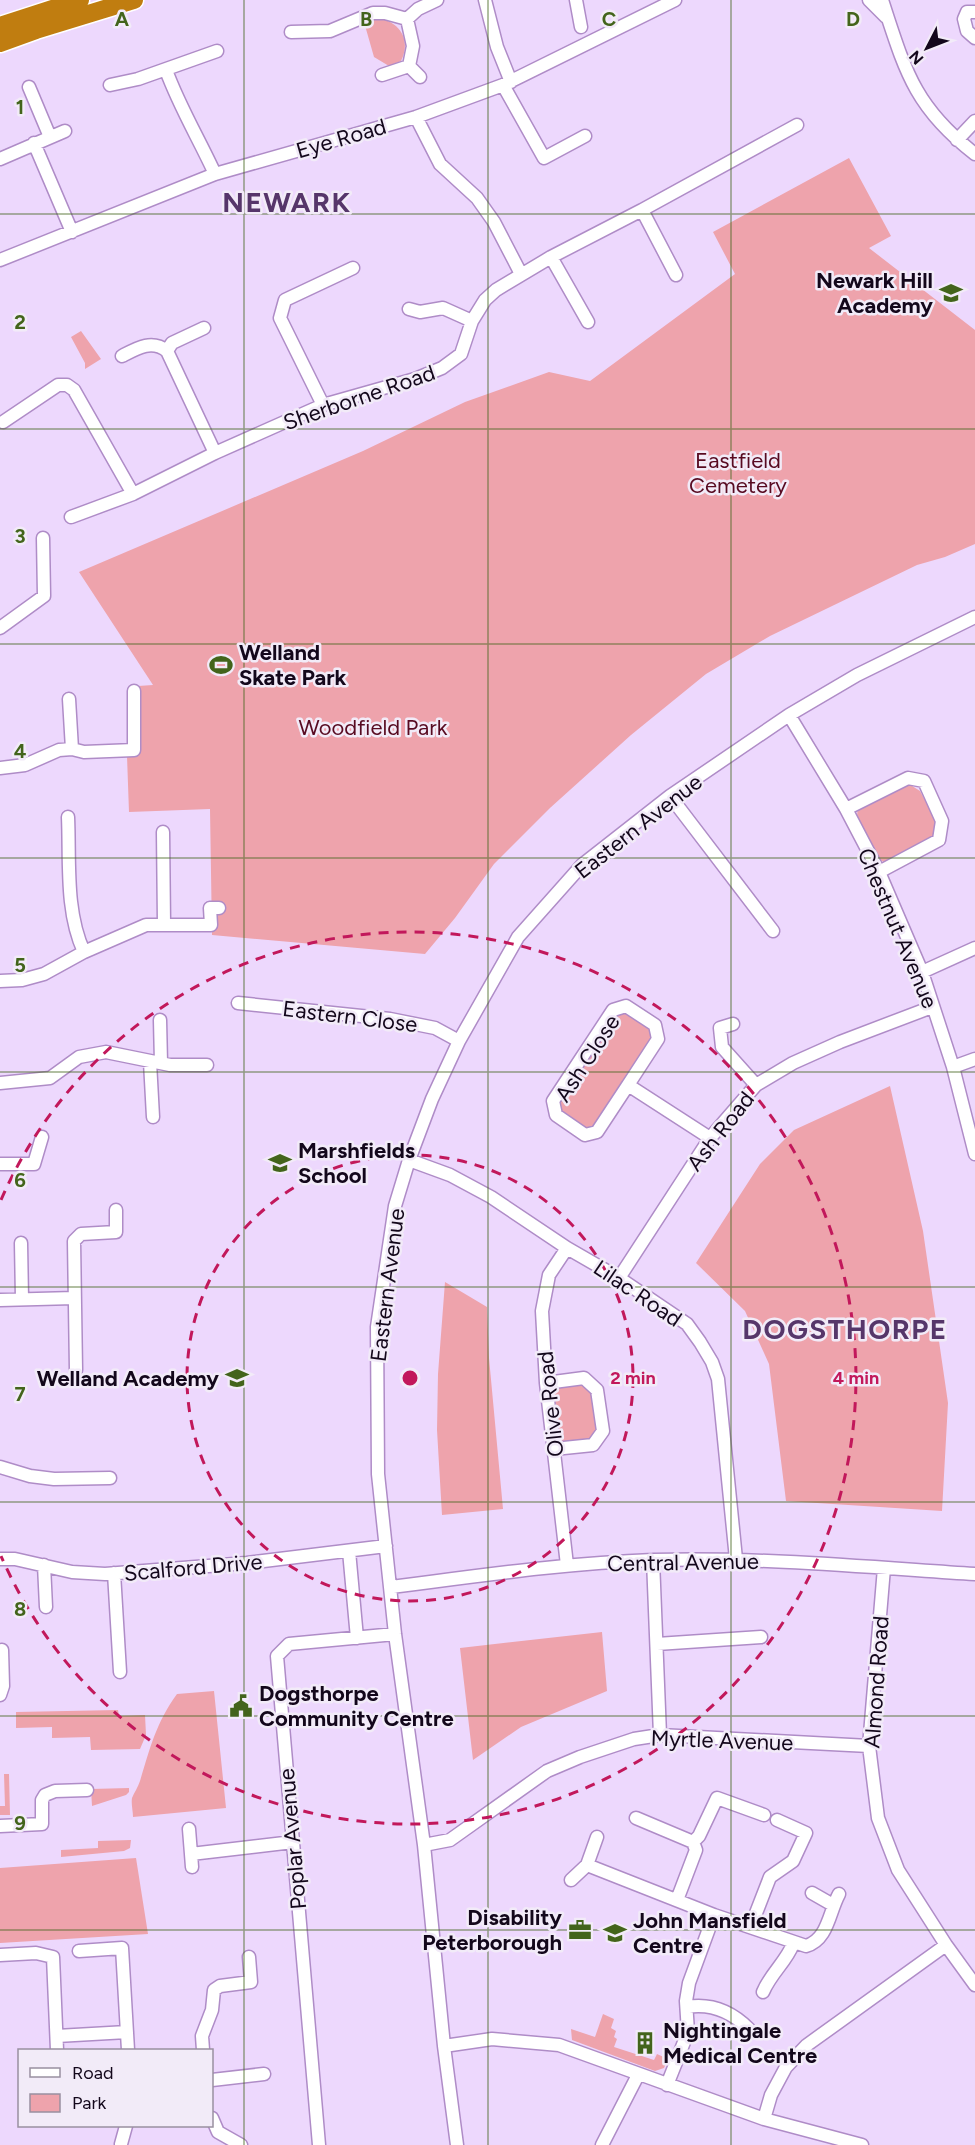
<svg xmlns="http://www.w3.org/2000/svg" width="975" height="2145" viewBox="0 0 975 2145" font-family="Figtree,sans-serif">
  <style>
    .green { fill: #eea3ac }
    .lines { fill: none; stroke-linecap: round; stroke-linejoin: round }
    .minor-casing { stroke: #af8cc7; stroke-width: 15 }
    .highway-casing { stroke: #fff; stroke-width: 21 }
    .minor { stroke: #fff; stroke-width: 12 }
    .highway { stroke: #c07d10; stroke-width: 18 }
    .grid { fill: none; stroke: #43641b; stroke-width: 1.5; stroke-opacity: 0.55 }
    .ring { fill: none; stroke: #c2185b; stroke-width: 3; stroke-dasharray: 10 8 }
    .labels { text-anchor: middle; stroke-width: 5; stroke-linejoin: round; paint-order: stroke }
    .street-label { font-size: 22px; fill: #13071b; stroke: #f2ebf8 }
    .poi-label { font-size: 22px; font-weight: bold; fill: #13071b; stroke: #f2ebf8; text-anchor: start }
    .park-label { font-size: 22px; fill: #580a21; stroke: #f2ebf8 }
    .district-label { font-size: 28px; font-weight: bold; letter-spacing: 1.5px; fill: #56366a; stroke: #f2ebf8 }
    .grid-label { font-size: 20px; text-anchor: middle; font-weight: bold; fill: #43641b; stroke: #f2ebf8; stroke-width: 5; stroke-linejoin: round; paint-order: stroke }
    .centre { fill: #c2185b; stroke: #f2ebf8; stroke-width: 3 }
    .ring-label { font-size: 18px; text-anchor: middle; font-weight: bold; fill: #c2185b; stroke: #f2ebf8; stroke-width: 5; stroke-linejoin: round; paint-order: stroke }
  </style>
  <rect width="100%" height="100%" fill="#edd8fd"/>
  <!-- green -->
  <path class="green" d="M375 18C399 20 412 39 401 61L389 66 374 57 364 22Z
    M849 158 891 236 869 248 975 330V544L945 557 917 565 770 636 706 674 631 735 550 808 494 864 455 918 425 954 212 935 210 809 129 812 127 756 139 754 138 686 153 685 79 572 363 451 465 402 549 372 590 381 735 274 713 232Z
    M81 331 101 359 85 369V363L71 337Z
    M909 784 920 791 937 823 935 837 887 863C872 861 853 824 858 809Z
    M627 1010 653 1027 654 1038 595 1129 585 1132 559 1113 558 1102 615 1013Z
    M890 1086 923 1231 948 1403 942 1511 786 1501 769 1364 745 1311 696 1263 760 1164 794 1130Z
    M445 1282 487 1307 489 1358 503 1509 442 1515 437 1430 438 1374Z
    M583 1382 592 1393 596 1430 587 1442 563 1444 557 1440 553 1390 557 1385Z
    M602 1632 607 1691 521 1727 473 1760 460 1648Z
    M214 1691 226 1808 133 1817C133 1811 131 1804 132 1798 134 1793 138 1787 140 1781 150 1748 156 1723 177 1694Z
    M118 1710 119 1716 145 1715 146 1735 140 1749 91 1750 90 1737 52 1738V1727L16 1728V1712Z
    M4 1774H9L10 1815H0V1806H5Z
    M129 1788V1792L126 1795 92 1806 91 1789Z
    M131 1840 130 1848 124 1851 61 1857V1850L98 1848V1841Z
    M136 1858 148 1934 0 1943V1868Z
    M603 2014 614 2019 611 2028 616 2031 614 2037 617 2039 614 2047 654 2060 657 2054 668 2059 664 2068 655 2071 572 2040 571 2029 595 2037Z"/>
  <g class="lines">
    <!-- minor casing -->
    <g class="minor-casing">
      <path id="minor" d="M485 0 497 47 511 82
        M576 0 581 27
        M869 0 886 17
        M882 0C905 70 914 107 975 154
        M975 12H967L964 19 967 31 975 38
        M291 32 330 31 373 13H385L407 19
        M409 66 420 77
        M166 70C179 106 199 139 215 174
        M382 75 409 66 413 46 407 19 418 9 437 0
        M110 85 138 79 217 51
        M503 85 544 158 585 136
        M29 87 50 137
        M416 117 440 164 477 198 494 222 521 274
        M957 140 975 121
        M34 143 72 232
        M0 159 65 131
        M642 210 676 275
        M551 257 588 322
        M0 260 215 174 416 117 503 85 675 0
        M409 309 420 312 443 308 472 321
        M204 328 172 343 167 351 215 453
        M122 356C137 348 152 339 167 351
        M323 405 280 318 285 300 353 268
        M3 422 58 385H67L74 390 133 494
        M71 517 133 494 215 453 323 405 415 379 442 368 461 354 472 321 485 300 496 290 551 257 642 210 797 125
        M0 628 44 596 43 538
        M69 699 72 749
        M789 715 846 809 879 872 922 972 953 1067 975 1154
        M0 768 25 765 59 750 72 749 84 752 134 750V691
        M670 796 773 931
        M846 809 908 778 924 781 942 821 939 840 879 872
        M68 817C70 861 65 911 84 952
        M163 832 164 924
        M922 972 975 948
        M0 981 22 980 44 974 84 952 146 925H211L210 908H219
        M238 1003 390 1019 435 1028 459 1041
        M160 1020 161 1063
        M733 1024 720 1028 722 1047 756 1085
        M150 1062 153 1117
        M953 1067 975 1059
        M0 1083 50 1078 79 1057 106 1052 170 1065H207
        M628 1085 658 1039 655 1025 626 1006 613 1010 553 1101 556 1115 585 1135 597 1132 628 1085 710 1138
        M409 1160 450 1175 491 1197 567 1248 619 1278 687 1324 700 1342 712 1362 718 1379 736 1559
        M0 1164H34L42 1137
        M21 1243 22 1299
        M567 1248 549 1275 542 1311 546 1383 567 1565
        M619 1278 710 1138 756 1085 793 1063 840 1042 932 1007
        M0 1300 74 1298
        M76 1370 74 1241 81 1234 116 1232V1210
        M546 1383 584 1378 597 1390 603 1431 593 1445 554 1449
        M0 1467 30 1476 54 1479 110 1478
        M349 1551 357 1638
        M0 1559H15L72 1572 105 1574 247 1563 386 1546
        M653 1560 660 1735
        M44 1565 46 1607
        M884 1568 869 1746 878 1818 898 1870 946 1945 975 1985
        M114 1573 120 1672
        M391 1587C478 1576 565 1563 653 1560 760 1557 868 1567 975 1574
        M657 1644 761 1637
        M0 1695 3 1686 2 1650
        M636 1818 693 1842
        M0 1826 42 1824V1800L45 1795 55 1791 87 1790
        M189 1829 191 1854
        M424 1845 450 1840 547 1771 580 1757 634 1739 660 1735 869 1746
        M587 1865 714 1915
        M192 1867 191 1854 293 1842
        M571 1880 587 1865 597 1837
        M812 1893 833 1905
        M677 1900 696 1850 693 1842 699 1836 717 1798 764 1815
        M751 1926 770 1877 793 1861 806 1833 777 1820
        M79 1951 122 1948 128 2050
        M0 1955 36 1953 53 1957 57 2050
        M763 1992C771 1973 786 1962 793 1944
        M687 2007C711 2003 732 2012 749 2029
        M57 2036 127 2032
        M444 2046 492 2039 559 2045 764 2119 862 2145
        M203 2050 202 2036 212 2010 214 1990 220 1986 251 1982 249 1957
        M212 2080 264 2074
        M667 2085 688 2032 686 2001 689 1983 714 1915 806 1946C828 1940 829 1912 839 1894
        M212 2118 218 2132 241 2145
        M764 2119 771 2095 786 2067 807 2045 946 1945
        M121 2144 126 2126
        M319 2145 277 1656 289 1644 395 1634
        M457 2145 444 2046 424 1845 395 1634 378 1474 377 1327 395 1206 409 1160 432 1099 459 1041 518 937 582 865 670 796 789 715 857 675 975 617
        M602 2145 638 2075"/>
    </g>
    <!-- highway casing -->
    <g class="highway-casing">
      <path id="highway" d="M0 26 80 0
        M0 43 36 30 134 0"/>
    </g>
    <!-- minor -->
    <use href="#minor" class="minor"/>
    <!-- highway -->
    <use href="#highway" class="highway"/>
  </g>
  <!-- grid -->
  <path class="grid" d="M244 0V2145M488 0V2145M731 0V2145M0 214H975M0 429H975M0 644H975M0 858H975M0 1072H975M0 1287H975M0 1502H975M0 1716H975M0 1930H975"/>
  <!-- distance rings -->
  <g class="ring">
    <circle cx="410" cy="1378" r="223"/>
    <path d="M1 1200A446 446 0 1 1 1 1556"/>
  </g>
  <!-- icons -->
  <defs>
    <g id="school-bare" transform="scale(1.8)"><path d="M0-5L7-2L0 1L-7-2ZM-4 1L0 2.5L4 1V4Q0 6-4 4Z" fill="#43641b" stroke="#f2ebf8" stroke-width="2.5" paint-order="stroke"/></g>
    <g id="stadium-bare" transform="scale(1.8)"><path d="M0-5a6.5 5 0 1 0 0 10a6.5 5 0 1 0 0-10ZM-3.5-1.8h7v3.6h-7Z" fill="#43641b" stroke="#f2ebf8" stroke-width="2.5" paint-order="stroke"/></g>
    <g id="civic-bare" transform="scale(1.8)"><path d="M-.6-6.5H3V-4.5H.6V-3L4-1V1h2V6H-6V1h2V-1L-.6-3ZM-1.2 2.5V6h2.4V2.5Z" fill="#43641b" stroke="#f2ebf8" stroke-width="2.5" paint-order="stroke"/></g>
    <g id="office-bare" transform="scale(1.8)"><path d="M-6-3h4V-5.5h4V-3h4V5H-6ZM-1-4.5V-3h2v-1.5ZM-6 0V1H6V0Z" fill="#43641b" stroke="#f2ebf8" stroke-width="2.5" paint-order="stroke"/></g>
    <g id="university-bare" transform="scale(1.8)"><path d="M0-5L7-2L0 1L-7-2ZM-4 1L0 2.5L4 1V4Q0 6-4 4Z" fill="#43641b" stroke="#f2ebf8" stroke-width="2.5" paint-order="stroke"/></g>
    <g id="building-bare" transform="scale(1.8)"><path d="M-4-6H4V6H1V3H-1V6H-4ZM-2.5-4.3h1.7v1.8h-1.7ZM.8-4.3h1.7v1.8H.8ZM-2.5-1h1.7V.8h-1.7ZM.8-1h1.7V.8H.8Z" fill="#43641b" stroke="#f2ebf8" stroke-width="2.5" paint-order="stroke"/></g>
  </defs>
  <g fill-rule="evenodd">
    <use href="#school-bare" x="951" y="293"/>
    <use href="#stadium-bare" x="221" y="665"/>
    <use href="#school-bare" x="280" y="1163"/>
    <use href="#school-bare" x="237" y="1378"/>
    <use href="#civic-bare" x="241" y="1706"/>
    <use href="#office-bare" x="580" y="1930"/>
    <use href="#university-bare" x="615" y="1933"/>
    <use href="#building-bare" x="645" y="2043"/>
  </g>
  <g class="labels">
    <!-- street labels -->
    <g class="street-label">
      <text transform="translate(341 138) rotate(-16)" y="8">Eye Road</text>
      <text transform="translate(359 397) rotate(-19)" y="8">Sherborne Road</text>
      <text transform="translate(638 826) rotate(-38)" y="8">Eastern Avenue</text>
      <text transform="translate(898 928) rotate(67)" y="8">Chestnut Avenue</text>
      <text transform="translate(350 1016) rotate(7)" y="8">Eastern Close</text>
      <text transform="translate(587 1058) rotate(-57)" y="8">Ash Close</text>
      <text transform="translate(720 1131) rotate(-52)" y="8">Ash Road</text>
      <text transform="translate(387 1285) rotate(-83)" y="8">Eastern Avenue</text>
      <text transform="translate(638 1293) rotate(34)" y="8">Lilac Road</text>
      <text transform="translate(550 1404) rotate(-96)" y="8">Olive Road</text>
      <text transform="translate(683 1562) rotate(-1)" y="8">Central Avenue</text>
      <text transform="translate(193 1567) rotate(-5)" y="8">Scalford Drive</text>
      <text transform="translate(876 1682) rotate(-86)" y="8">Almond Road</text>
      <text transform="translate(722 1740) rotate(2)" y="8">Myrtle Avenue</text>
      <text transform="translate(292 1839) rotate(-95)" y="8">Poplar Avenue</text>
    </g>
    <!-- poi labels -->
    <g class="poi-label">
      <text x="933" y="288" text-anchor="end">Newark Hill<tspan x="933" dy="25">Academy</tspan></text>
      <text x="239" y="660">Welland<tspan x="239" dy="25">Skate Park</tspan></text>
      <text x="298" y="1158">Marshfields<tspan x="298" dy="25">School</tspan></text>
      <text x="219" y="1386" text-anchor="end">Welland Academy</text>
      <text x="259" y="1701">Dogsthorpe<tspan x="259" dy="25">Community Centre</tspan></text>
      <text x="562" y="1925" text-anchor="end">Disability<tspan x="562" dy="25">Peterborough</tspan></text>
      <text x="633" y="1928">John Mansfield<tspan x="633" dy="25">Centre</tspan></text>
      <text x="663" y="2038">Nightingale<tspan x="663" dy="25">Medical Centre</tspan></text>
    </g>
    <!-- park labels -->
    <g class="park-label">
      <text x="738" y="468">Eastfield<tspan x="738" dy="25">Cemetery</tspan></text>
      <text x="373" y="735">Woodfield Park</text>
    </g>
    <!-- district labels -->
    <g class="district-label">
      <text x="287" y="212">NEWARK</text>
      <text x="845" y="1339">DOGSTHORPE</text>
    </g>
  </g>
  <g class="grid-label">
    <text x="122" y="26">A</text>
    <text x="366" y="26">B</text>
    <text x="609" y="26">C</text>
    <text x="853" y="26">D</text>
    <text x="20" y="114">1</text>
    <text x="20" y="329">2</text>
    <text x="20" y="543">3</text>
    <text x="20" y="758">4</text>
    <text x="20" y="972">5</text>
    <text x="20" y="1187">6</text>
    <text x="20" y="1401">7</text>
    <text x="20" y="1616">8</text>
    <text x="20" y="1830">9</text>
  </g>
  <circle cx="410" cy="1378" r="9" class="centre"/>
  <g class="ring-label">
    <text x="633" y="1384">2 min</text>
    <text x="856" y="1384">4 min</text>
  </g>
  <!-- legend -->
  <rect x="18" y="2049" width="195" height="78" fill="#f2ebf8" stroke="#9990a0" stroke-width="1.5"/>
  <rect x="30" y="2068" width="30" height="9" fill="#ffffff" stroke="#9990a0" stroke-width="1.5"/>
  <text x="72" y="2079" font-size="18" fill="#13071b">Road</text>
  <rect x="30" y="2094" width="30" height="18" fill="#eea3ac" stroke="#9990a0" stroke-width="1.5"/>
  <text x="72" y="2109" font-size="18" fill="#13071b">Park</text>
  <!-- north arrow -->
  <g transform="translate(927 48) rotate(228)" stroke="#f2ebf8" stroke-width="4.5" paint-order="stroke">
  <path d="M0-4.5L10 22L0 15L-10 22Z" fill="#13071b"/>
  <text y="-9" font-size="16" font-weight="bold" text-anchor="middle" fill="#13071b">N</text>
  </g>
</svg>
